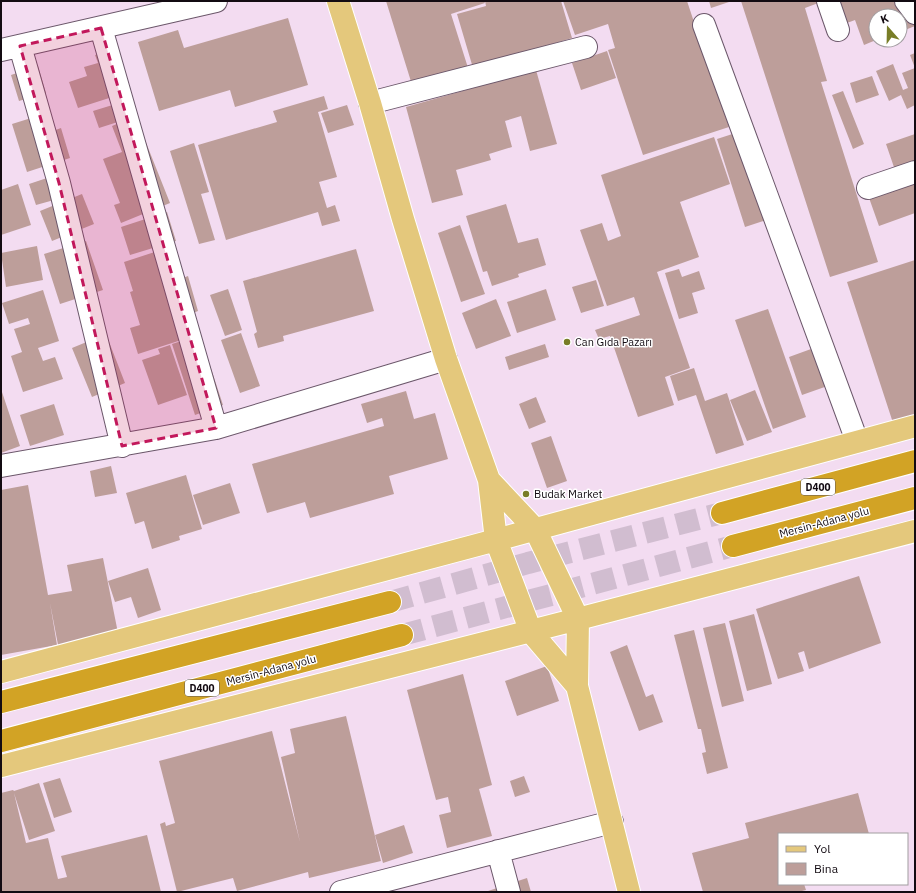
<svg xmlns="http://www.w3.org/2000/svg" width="916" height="893" viewBox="0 0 916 893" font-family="'IBM Plex Sans',sans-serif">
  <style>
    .building { fill: #bd9e9a }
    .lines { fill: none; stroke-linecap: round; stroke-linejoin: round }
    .highway-tunnel { stroke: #d1bdd0; stroke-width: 22; stroke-dasharray: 22 11; stroke-linecap: butt }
    .minor-casing { stroke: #6b576a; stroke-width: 24 }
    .major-casing { stroke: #fff; stroke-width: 24 }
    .highway-casing { stroke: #fff; stroke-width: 24 }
    .minor { stroke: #fff; stroke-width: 22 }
    .major { stroke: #e4c87c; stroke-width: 22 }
    .highway { stroke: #d2a325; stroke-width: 22 }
    .marked { fill: #c2185b; fill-opacity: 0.2; stroke: #c2185b; stroke-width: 3; stroke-dasharray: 8 5; stroke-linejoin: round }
    .poi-dot { fill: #787d27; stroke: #fff; stroke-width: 1.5 }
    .labels { text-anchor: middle; stroke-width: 3; stroke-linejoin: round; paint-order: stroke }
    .shield { fill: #fff; stroke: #5a5459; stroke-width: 1 }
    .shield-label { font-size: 10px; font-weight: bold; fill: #130b12 }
    .poi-label { font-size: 11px; fill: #130b12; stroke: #fff; text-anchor: start }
    .street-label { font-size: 11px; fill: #130b12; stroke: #fff }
  </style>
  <rect width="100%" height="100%" fill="#f3dcf1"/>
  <!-- building -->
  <path class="building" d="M386 1H484L485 3 451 14 469 71 413 88Z
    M485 1H561L572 38 473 68 457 14 486 6Z
    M563 1H687L729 127 643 155 608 50 615 48 608 24 575 35Z
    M709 1H732L711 8Z
    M741 1H821V2L805 8 827 81 821 82 878 262 830 277Z
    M839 1H915V26L900 32V16H876V40L864 45 855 20 847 23Z
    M288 18 308 85 235 107 230 90 159 111 138 42 178 30 184 48Z
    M117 48 131 91 78 108 69 82 87 76 84 67 98 63 95 55Z
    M607 51 616 78 581 90 572 63Z
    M915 53V105L907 109 901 95 889 101 876 71 893 64 903 90 908 88 902 73 915 68 910 55Z
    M38 66 46 93 19 101 11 75Z
    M536 70 557 144 530 151 521 116 505 121 512 147 489 154 491 160 456 170 463 195 432 203 406 107Z
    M872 76 879 95 856 103 850 83Z
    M843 91 864 144 853 149 832 95Z
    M324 96 328 109 318 112 337 177 319 182 327 208 335 205 340 221 322 226 318 212 226 240 198 145 277 122 273 111Z
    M119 103 124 120 99 128 93 111Z
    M347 105 354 125 328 133 321 113Z
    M44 114 50 132 61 128 70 158 27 172 12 124Z
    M126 120H137L170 203 121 223 114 205 120 203 103 159 122 152 112 126Z
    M754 127 782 215 745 227 717 139Z
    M915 134V167L896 173 886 144Z
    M714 137 730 184 680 202 699 257 657 272 690 368 665 377 674 405 638 417 610 336 599 339 595 330 640 315 634 297 607 306 580 230 602 223 608 241 621 236 601 175Z
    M194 143 209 192 201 194 215 240 199 244 170 151Z
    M47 178 54 200 36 205 29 184Z
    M915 178V213L879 226 868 195Z
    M18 184 31 225 1 235V190Z
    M82 194 94 224 52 241 40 211Z
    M506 204 518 243 538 238 546 265 518 274 519 277 492 286 487 271 483 272 466 216Z
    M167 212 176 241 130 255 121 227Z
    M460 225 485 294 461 302 438 233Z
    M86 241 103 290 60 304 44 254Z
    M37 246 43 280 6 287 1 253Z
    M170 247 180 279 188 276 198 311 193 313 200 334 138 354 130 328 140 325 130 292 133 291 124 262Z
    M356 249 374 311 283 336 284 341 258 348 254 334 257 332 243 281Z
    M915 260V422L895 429 847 282Z
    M679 269 682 277 699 271 705 289 692 293 698 313 679 319 665 273Z
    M596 280 604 306 581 313 572 287Z
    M228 289 242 330 225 336 210 295Z
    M546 289 556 320 517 333 507 302Z
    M43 290 59 341 38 348 43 361 55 357 63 379 23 392 11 356 22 352 14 329 30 324 28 318 9 324 2 303Z
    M496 299 511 336 476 349 462 313Z
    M768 309 806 417 773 429 735 320Z
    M241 333 260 386 240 393 221 340Z
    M106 334 125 383 92 397 72 348Z
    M200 335 223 405 195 415 172 344Z
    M545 344 549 357 509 370 505 357Z
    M170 345 187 395 158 405 142 360 160 354 158 349Z
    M822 345 836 383 802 395 789 357Z
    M694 368 705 401 727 393 744 445 716 454 696 395 678 401 670 376Z
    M1 389 20 446 1 453Z
    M755 390 772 432 747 441 730 400Z
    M406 391 414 419 435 413 448 459 389 476 394 494 310 518 305 502 267 513 252 464 384 426 382 418 367 423 361 404Z
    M536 397 546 422 529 429 519 404Z
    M54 404 64 435 30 446 20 415Z
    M551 436 567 481 547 488 531 443Z
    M111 466 117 493 95 497 90 471Z
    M186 475 202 529 179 536 180 540 152 549 144 521 135 524 126 493Z
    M230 483 240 513 203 525 193 495Z
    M28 485 48 595 72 591 67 565 103 558 119 638 59 650 50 603 57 645 1 655V490Z
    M148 568 161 610 138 618 131 597 115 602 108 581Z
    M859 576 881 643 809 669 804 651 798 653 804 671 778 679 756 609Z
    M754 614 772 684 747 691 729 621Z
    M725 623 744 701 722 707 703 628Z
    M694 630 728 768 707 774 702 753 706 752 701 729H698L674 635Z
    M627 645 646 697 653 694 663 722 639 731 610 652Z
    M547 666 559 701 517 716 505 681Z
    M463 674 492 785 479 789 492 836 447 848 439 815 451 812 448 797 436 800 407 690Z
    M346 716 381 861 309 878 308 872 237 891 233 878 177 892 160 824 165 822 166 826 175 823 159 761 272 731 300 842 281 757 295 753 290 729Z
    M524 776 530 792 515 797 510 781Z
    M60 778 72 812 54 818 43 783Z
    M39 783 55 831 29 840 14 793 26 843 48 838 58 879 67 877 61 856 147 835 161 892H1V793L13 790 14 791Z
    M858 793 869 834H779V884H804L806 890 798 892H703L692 853 749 838 745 823Z
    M404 825 413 853 383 863 375 835Z
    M527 878 531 892H485Z"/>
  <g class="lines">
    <!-- highway-tunnel -->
    <path class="highway-tunnel" d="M390 602 528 563 722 513
      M402 635 733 546"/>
    <!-- minor casing -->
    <g class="minor-casing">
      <path id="minor" d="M828 1 838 30
        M906 1 915 13
        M704 25 857 441
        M101 28 216 428
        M20 46 59 183 122 446
        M1 50 216 1
        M370 103 586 47
        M868 188 915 172
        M1 466 216 428 446 359
        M498 851 509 892
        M341 892 612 822"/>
    </g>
    <!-- major casing -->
    <g class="major-casing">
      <path id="major" d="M338 1 370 103 403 219 446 359 489 480 496 540 531 632 577 686
        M489 480 535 529 578 619 577 686 629 892
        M1 672 496 540 915 426
        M1 766 578 619 915 531"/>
    </g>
    <!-- highway casing -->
    <g class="highway-casing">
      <path id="highway" d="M722 513 915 461
        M733 546 915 498
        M1 702 390 602
        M1 741 402 635"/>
    </g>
    <!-- minor -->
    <use href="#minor" class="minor"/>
    <!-- major -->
    <use href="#major" class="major"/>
    <!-- highway -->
    <use href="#highway" class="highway"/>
  </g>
  <!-- marked area -->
  <path class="marked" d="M101 28 216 428 122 446 59 183 20 46Z"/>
  <!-- markers -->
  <g class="poi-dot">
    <circle cx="567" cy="342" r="4"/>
    <circle cx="526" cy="494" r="4"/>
  </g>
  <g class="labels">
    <!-- shield labels -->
    <g class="shield">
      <rect x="801" y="479" width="34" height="16" rx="3"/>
      <rect x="185" y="680" width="34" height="16" rx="3"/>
    </g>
    <g class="shield-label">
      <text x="818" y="491">D400</text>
      <text x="202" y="692">D400</text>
    </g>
    <!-- poi labels -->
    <g class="poi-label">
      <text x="575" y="346">Can Gıda Pazarı</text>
      <text x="534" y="498">Budak Market</text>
    </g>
    <!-- street labels -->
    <g class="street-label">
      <text transform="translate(824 522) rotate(-15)" y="4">Mersin-Adana yolu</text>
      <text transform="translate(271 670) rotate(-15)" y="4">Mersin-Adana yolu</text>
    </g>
  </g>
  <!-- border -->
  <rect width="916" height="893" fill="none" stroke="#130b12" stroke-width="4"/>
  <!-- legend -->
  <rect x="778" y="833" width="130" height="52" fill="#ffffff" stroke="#a19da0"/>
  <rect x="786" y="846" width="20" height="6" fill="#e4c87c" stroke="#a19da0"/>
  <text x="814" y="853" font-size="12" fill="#130b12">Yol</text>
  <rect x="786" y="863" width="20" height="12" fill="#bd9e9a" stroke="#a19da0"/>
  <text x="814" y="873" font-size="12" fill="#130b12">Bina</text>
  <!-- north arrow -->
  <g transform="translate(888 28) rotate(340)"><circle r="19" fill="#ffffff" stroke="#a19da0"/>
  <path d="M0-3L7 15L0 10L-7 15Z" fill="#787d27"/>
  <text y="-6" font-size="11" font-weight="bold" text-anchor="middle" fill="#130b12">K</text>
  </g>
</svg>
